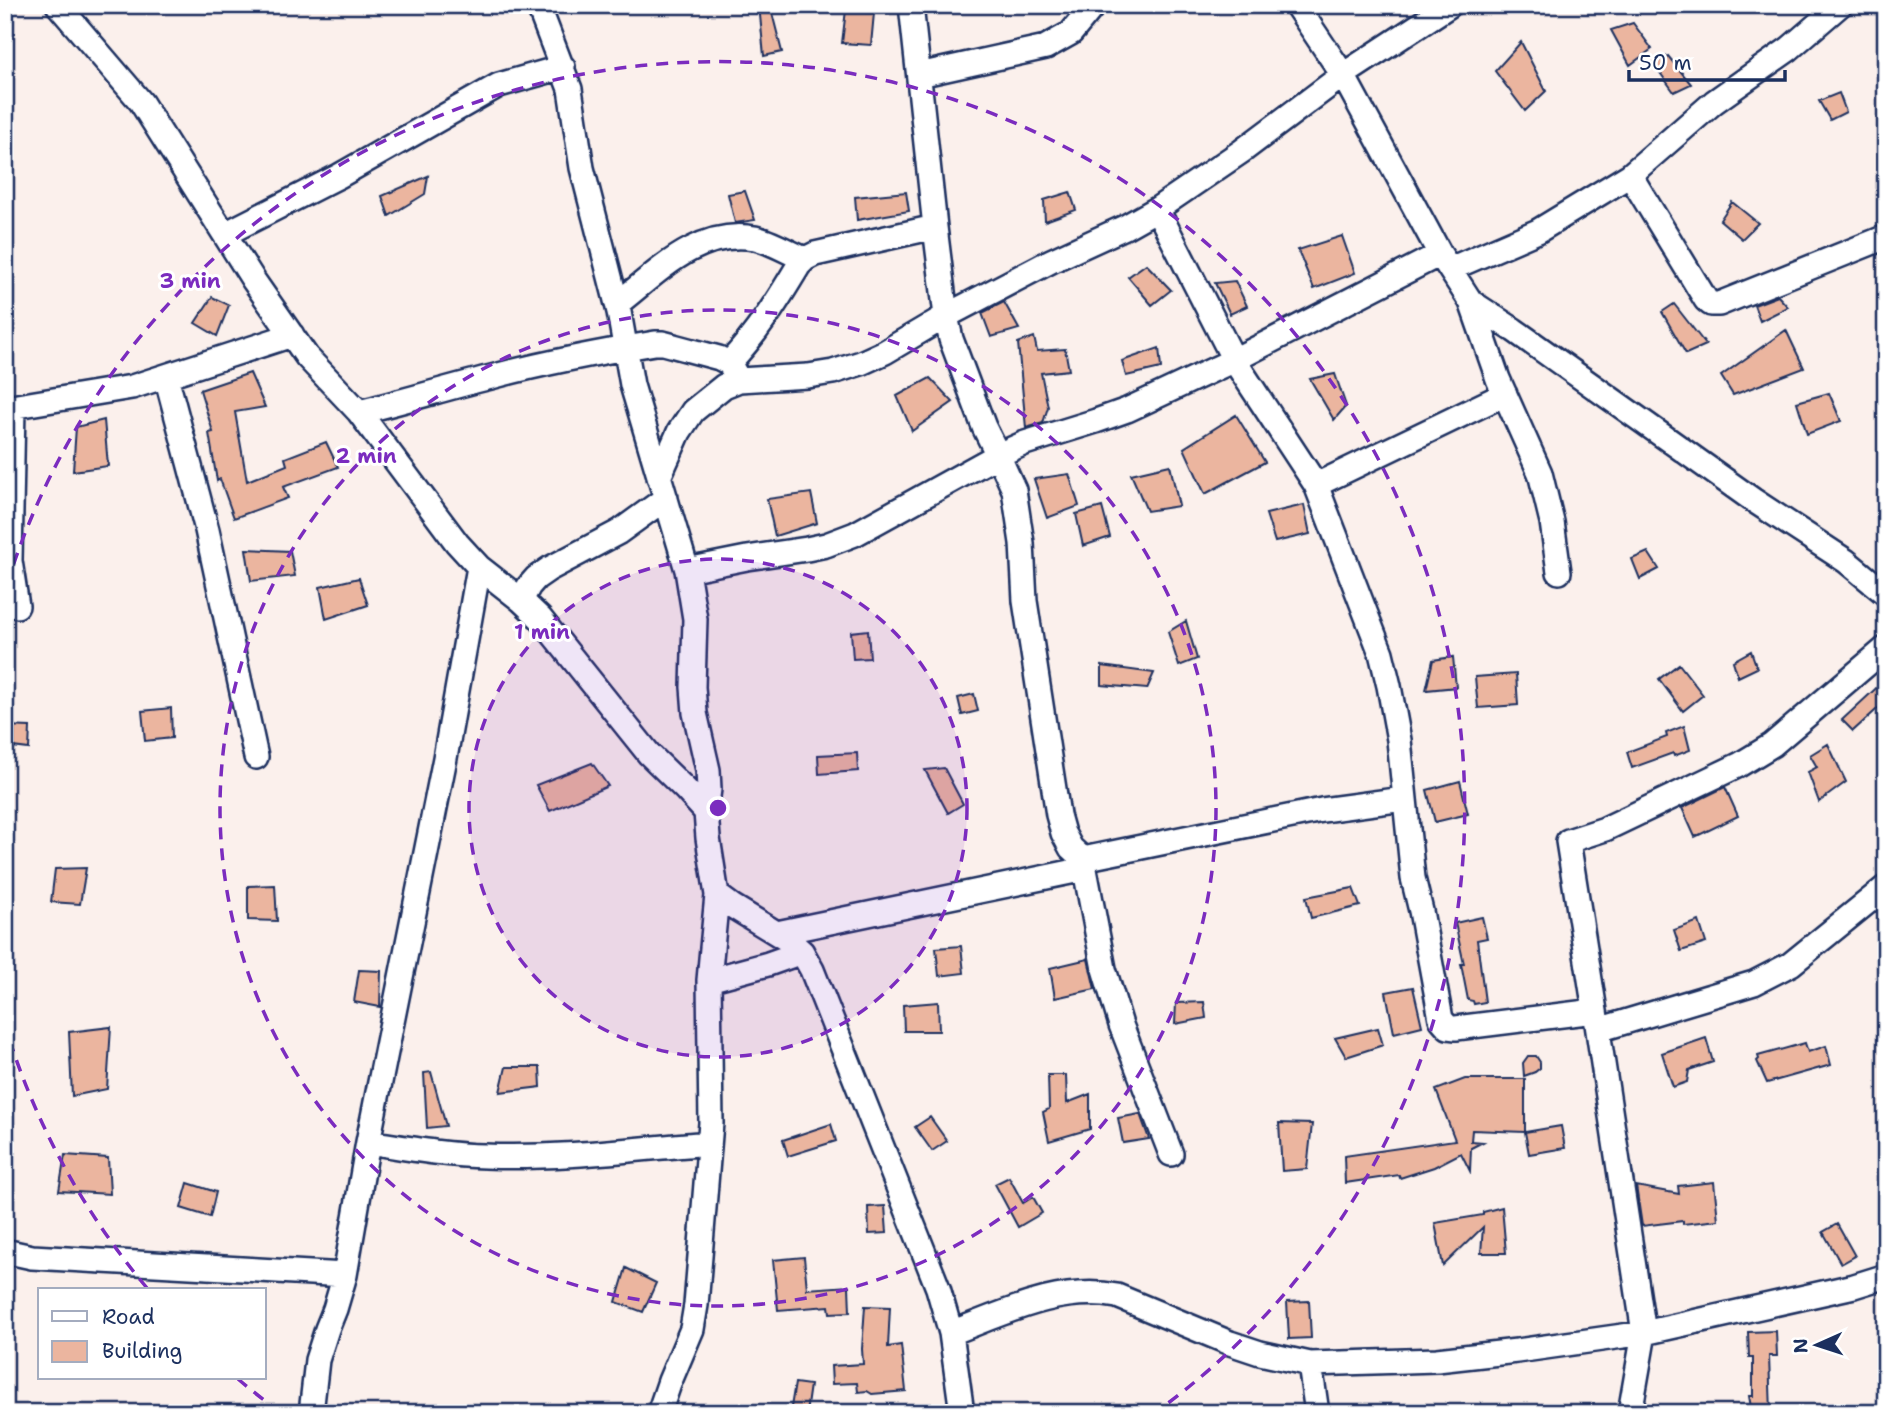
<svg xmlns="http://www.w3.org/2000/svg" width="1891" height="1418" viewBox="0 0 1891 1418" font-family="'Shantell Sans',sans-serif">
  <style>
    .building { fill: #ebb59f; stroke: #1b2f5e; stroke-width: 2 }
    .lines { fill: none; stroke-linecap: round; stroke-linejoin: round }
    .minor-casing { stroke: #1b2f5e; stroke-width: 28 }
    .minor { stroke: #fff; stroke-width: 23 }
    .ring { fill: none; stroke: #7b2cbf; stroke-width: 3.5; stroke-dasharray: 12 9 }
    .centre { fill: #7b2cbf; stroke: #fff; stroke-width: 3.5 }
    .ring-label { font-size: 21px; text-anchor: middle; font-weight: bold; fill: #7b2cbf; stroke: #fff; stroke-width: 6; stroke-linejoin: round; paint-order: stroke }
  </style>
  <rect width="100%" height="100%" fill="#fbf0ec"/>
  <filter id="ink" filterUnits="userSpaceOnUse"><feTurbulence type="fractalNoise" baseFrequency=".0143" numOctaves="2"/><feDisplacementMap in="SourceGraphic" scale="14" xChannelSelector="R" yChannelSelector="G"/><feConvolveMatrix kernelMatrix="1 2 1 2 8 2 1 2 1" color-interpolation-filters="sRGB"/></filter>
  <g filter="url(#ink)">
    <!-- building -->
    <path class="building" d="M759 5H770L782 52 764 56Z
      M846 10 874 13 871 45 842 43Z
      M1633 23 1652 49 1630 65 1611 30Z
      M1521 42 1546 91 1525 111 1495 71Z
      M1668 56 1691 84 1674 92 1653 63Z
      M1839 93 1846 112 1830 120 1819 101Z
      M428 176 425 194 389 216 382 196Z
      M745 191 755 220 735 223 728 194Z
      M906 192 909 211 857 220 855 197Z
      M1070 192 1076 210 1045 221 1044 200Z
      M1732 202 1758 223 1742 239 1720 220Z
      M1342 236 1355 273 1314 289 1298 250Z
      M1146 264 1171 290 1152 305 1128 277Z
      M1235 281 1247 306 1230 314 1215 283Z
      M1778 296 1788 307 1760 321 1754 305Z
      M212 297 229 305 217 336 195 323Z
      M1004 302 1019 329 991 337 982 313Z
      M1674 304 1706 345 1686 354 1662 312Z
      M1786 330 1804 368 1733 395 1721 376Z
      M1034 337 1037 351 1065 349 1069 370 1041 373 1048 407 1043 423 1026 428 1018 343Z
      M1159 348 1161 368 1126 376 1122 361Z
      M250 373 265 407 235 412 247 481 287 465 285 458 326 442 338 467 283 487 288 498 234 518 220 479 217 481 209 433 213 432 200 390Z
      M1335 374 1346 406 1334 420 1310 379Z
      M930 378 953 402 912 431 897 396Z
      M1829 393 1841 421 1807 434 1797 402Z
      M1236 415 1265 462 1205 494 1184 448Z
      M104 420 108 466 73 471 76 427Z
      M1170 465 1179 506 1147 511 1131 474Z
      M1069 474 1079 506 1047 518 1034 479Z
      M811 493 817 523 775 536 767 499Z
      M1304 505 1310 534 1275 542 1266 514Z
      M1102 507 1110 537 1083 546 1076 514Z
      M246 549 290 551 295 576 251 581Z
      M1648 552 1659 569 1640 579 1632 559Z
      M359 578 368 605 326 619 320 587Z
      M1186 621 1197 659 1179 666 1168 632Z
      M868 630 870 658 853 659 851 632Z
      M1751 651 1757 668 1738 677 1733 661Z
      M1453 657 1456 687 1426 690 1433 660Z
      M1679 664 1703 695 1683 711 1659 679Z
      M1102 666 1154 673 1147 689 1102 685Z
      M1516 674 1518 705 1478 708 1475 677Z
      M1886 679V701L1853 731 1842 720Z
      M974 694 978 711 962 715 958 698Z
      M171 708 172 738 145 741 142 711Z
      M5 726 30 727 29 749 5 746Z
      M1684 726 1690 750 1674 756 1673 753 1632 768 1627 752 1667 737 1666 733Z
      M1828 744 1846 782 1819 802 1808 772 1817 767 1810 755Z
      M857 753 858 771 819 774 818 755Z
      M592 763 608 786 550 811 536 785Z
      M944 768 963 804 948 813 925 770Z
      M1460 781 1468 814 1435 822 1427 790Z
      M1725 787 1738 816 1695 837 1682 808Z
      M86 868 80 904 51 902 55 869Z
      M275 885 277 921 248 920V886Z
      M1353 888 1360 906 1311 918 1306 897Z
      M1482 917 1487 938 1477 940 1485 1002 1474 1004 1473 1001 1468 1000 1461 964H1464L1455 923Z
      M1699 921 1706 943 1681 951 1674 930Z
      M961 946 964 973 939 976 936 948Z
      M1088 959 1095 989 1055 998 1050 968Z
      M359 970 381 971 380 1007 354 1002Z
      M1413 987 1422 1026 1394 1033 1386 992Z
      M938 1002 939 1031H904L903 1005Z
      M1204 1002 1206 1018 1175 1024 1176 1003Z
      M111 1027 107 1089 72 1096 69 1032Z
      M1378 1028 1383 1045 1346 1057 1335 1038Z
      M1706 1038 1713 1062 1689 1070 1687 1082 1673 1087 1662 1053Z
      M1805 1043 1808 1052 1826 1046 1831 1065 1767 1083 1757 1061 1759 1059 1758 1056Z
      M1528 1056H1536L1540 1062V1068L1535 1072 1524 1076 1523 1063Z
      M506 1067H540L541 1087 500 1092Z
      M431 1072 446 1126 427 1128 424 1073Z
      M1048 1075H1066L1067 1103 1090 1094V1129L1049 1141 1043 1112 1049 1109Z
      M1465 1079H1525V1132L1472 1130 1471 1141 1483 1142 1471 1148 1470 1171 1461 1153 1434 1167 1400 1178 1399 1175 1345 1183 1344 1156 1455 1140 1436 1090Z
      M1140 1114 1149 1139 1123 1143 1118 1118Z
      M930 1117 947 1141 932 1151 915 1127Z
      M1279 1123 1312 1124 1307 1169 1282 1171Z
      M831 1124 836 1141 788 1156 783 1140Z
      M1561 1126 1565 1148 1529 1154 1525 1132Z
      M65 1155 108 1158 110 1194 59 1191Z
      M1009 1177 1023 1203 1033 1197 1042 1213 1018 1227 995 1184Z
      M1714 1182 1718 1220 1683 1224V1221L1642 1226 1636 1186 1679 1194 1678 1186Z
      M188 1183 216 1192 210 1217 181 1208Z
      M885 1206 887 1233 869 1234 868 1207Z
      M1502 1207 1506 1253H1481L1483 1227 1443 1266 1435 1223 1483 1215V1212Z
      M1837 1224 1855 1256 1841 1264 1823 1232Z
      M804 1257 807 1289 849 1286 850 1312 830 1313 829 1306 778 1310 773 1260Z
      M626 1268 656 1283 643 1312 616 1302Z
      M1309 1301 1311 1338 1289 1339 1287 1302Z
      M865 1306 890 1307 888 1347 901 1345 906 1391 872 1394 867 1391 858 1392 857 1383 832 1384 831 1366 863 1364 862 1349Z
      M1776 1331 1777 1356H1769L1771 1413H1752L1749 1396H1753V1357H1749L1748 1332Z
      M795 1383 810 1385 806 1413H790Z"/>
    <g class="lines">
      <!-- minor casing -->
      <g class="minor-casing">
        <path id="minor" d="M58 5 141 102 254 281 307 357 359 412 457 543 479 567 521 600 540 618 649 754 686 790 706 812
          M538 5 570 89 582 168 619 312 632 385 687 570 695 619 693 687 695 713 708 770 709 789 706 812 708 838 717 895 732 906 791 942 802 952 812 970 938 1288 951 1333 962 1413
          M911 5 935 227 946 316 951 339 984 427 998 455 1014 490 1022 543 1025 601 1058 815 1063 833 1071 848 1083 859 1322 810 1404 799
          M1296 5 1343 75 1440 254 1471 302 1514 330 1753 500 1846 561 1886 594
          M919 75 1046 47 1071 33 1094 5
          M1630 175 1706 300 1711 304H1719L1886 237
          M1157 209 1234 360 1316 485 1381 653 1389 686 1399 740 1413 878 1421 911 1441 1019 1448 1027 1456 1028 1595 1011
          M225 234 339 176 499 85 563 67
          M1450 269 1538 231 1630 175 1714 102 1789 49 1840 5
          M1471 302 1498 379 1540 473 1552 522 1559 572
          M617 304C657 273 698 228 755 238 770 241 790 253 805 259
          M729 363C757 334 778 300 799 265L805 259 815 254 935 227
          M166 376 207 530 256 757
          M13 407 10 561 17 606
          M5 408 132 387 292 335
          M359 412C405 401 450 387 495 376 548 362 601 352 655 343H663L719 358 729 363 739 380
          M659 477 679 432 693 411 724 386 739 380 808 376 833 372 861 363 885 352 946 316 1051 261 1125 227 1157 209 1242 151 1343 75 1450 5
          M1316 485 1505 394
          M687 570 747 558 807 549 826 545 855 534 998 455 1025 443 1096 421 1127 410 1234 360 1440 254
          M521 600 529 586 536 578 549 569 619 532 666 498
          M1083 859 1104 969 1121 1025 1171 1154
          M777 933 1085 869
          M709 980 768 964 802 952
          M1598 1030 1754 983 1791 964 1886 887
          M368 1142C407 1148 445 1155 485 1156 557 1159 637 1149 709 1143
          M5 1250 9 1252 32 1257 345 1275
          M951 1333C1004 1313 1059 1285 1117 1296L1230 1343 1260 1353 1310 1364 1437 1360 1517 1351 1644 1333 1854 1286 1886 1276
          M1310 1364 1317 1413
          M311 1413 317 1360 327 1329 335 1309 345 1275 368 1142 445 758 479 567
          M659 1413 670 1381 692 1329 696 1305 711 1123 709 980 717 895
          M1630 1413 1644 1333 1595 1011 1568 841 1605 829 1739 765 1772 745 1886 648"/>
      </g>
      <!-- minor -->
      <use href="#minor" class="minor"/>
    </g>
  </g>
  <!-- distance rings -->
  <circle cx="718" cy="808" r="249" fill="#7b2cbf" fill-opacity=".12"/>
  <g class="ring">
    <circle cx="718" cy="808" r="249"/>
    <circle cx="718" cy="808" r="498"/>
    <path d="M280 1412A746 746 0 0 1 238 1379M147 1288A746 746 0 0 1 7 1032M7 584A746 746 0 1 1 1156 1412"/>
  </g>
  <circle cx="718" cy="808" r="10" class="centre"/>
  <g class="ring-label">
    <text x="190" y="288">3 min</text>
    <text x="366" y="463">2 min</text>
    <text x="542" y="639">1 min</text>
  </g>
  <!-- margin -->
  <rect width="1891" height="1418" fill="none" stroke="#fff" stroke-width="28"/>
  <rect x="14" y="14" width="1863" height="1390" fill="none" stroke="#1b2f5e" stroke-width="2.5" filter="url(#ink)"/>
  <!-- legend -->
  <rect x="38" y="1288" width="228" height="91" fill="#ffffff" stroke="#a4acbf" stroke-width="2"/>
  <rect x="52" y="1311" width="35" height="10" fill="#ffffff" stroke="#a4acbf" stroke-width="2"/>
  <text x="102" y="1324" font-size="21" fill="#1b2f5e">Road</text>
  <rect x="52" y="1341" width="35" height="21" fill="#ebb59f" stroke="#a4acbf" stroke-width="2"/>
  <text x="102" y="1358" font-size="21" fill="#1b2f5e">Building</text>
  <!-- north arrow -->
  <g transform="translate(1817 1345) rotate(267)" stroke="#ffffff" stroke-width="5" paint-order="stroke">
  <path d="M0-5L12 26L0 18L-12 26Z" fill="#1b2f5e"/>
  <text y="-10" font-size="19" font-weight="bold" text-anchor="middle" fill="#1b2f5e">N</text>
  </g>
  <!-- scale -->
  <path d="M1629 70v10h156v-10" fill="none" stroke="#1b2f5e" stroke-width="3.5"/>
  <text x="1639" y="70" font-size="21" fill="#1b2f5e" stroke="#ffffff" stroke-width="5" paint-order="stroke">50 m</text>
</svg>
